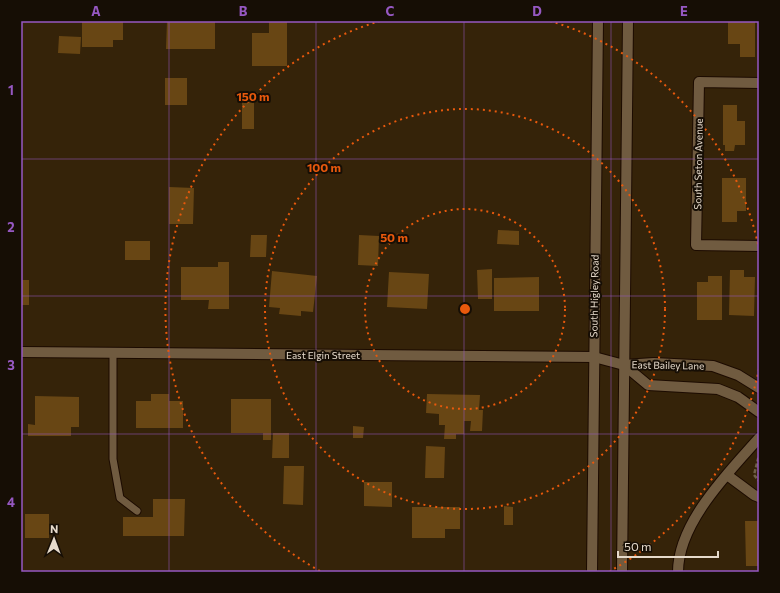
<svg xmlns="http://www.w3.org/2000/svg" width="780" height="593" viewBox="0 0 780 593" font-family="Commissioner,sans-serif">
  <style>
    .building { fill: #684614 }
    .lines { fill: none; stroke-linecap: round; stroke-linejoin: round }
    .lane-casing { stroke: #1c0b00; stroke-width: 9 }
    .street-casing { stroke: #1c0b00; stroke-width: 12 }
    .secondary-casing { stroke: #1c0b00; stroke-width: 12 }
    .path { stroke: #706049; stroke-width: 2.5; stroke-dasharray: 4 2; stroke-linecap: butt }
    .lane { stroke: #705b40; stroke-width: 7 }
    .street { stroke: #705b40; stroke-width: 10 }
    .secondary { stroke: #705b40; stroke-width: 10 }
    .grid { fill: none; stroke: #9658c2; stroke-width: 1; stroke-opacity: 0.55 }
    .ring { fill: none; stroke: #e8590c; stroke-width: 2; stroke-dasharray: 2 4 }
    .labels { text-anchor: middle; stroke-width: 4; stroke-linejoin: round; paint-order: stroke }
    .street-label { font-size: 10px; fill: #e6dacb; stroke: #160e05 }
    .centre { fill: #e8590c; stroke: #160e05; stroke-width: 2 }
    .ring-label { font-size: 12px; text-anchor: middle; font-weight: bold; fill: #e8590c; stroke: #160e05; stroke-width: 4; stroke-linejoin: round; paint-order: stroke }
    .neatline { fill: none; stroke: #9658c2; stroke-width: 1.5 }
    .grid-label { font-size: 13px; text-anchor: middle; font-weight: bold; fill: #9658c2 }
  </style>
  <rect width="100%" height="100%" fill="#352309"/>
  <!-- building -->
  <path class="building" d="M82 21H123V40H113V47H82Z
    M167 21H215V49H166Z
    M269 21H287V66H252V33H269Z
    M728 21H755V57H740V44H728Z
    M59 36 81 37 80 54 58 53Z
    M165 78H187V105H165Z
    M242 97H254V129H242Z
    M723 105H737V121H745V145H735L734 151H725V145H723Z
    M722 178H746V211H737V222H722Z
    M169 187 194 188 193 224H169Z
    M498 230 519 231V245L497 244Z
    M251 235H267L266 257H250Z
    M359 235 379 236 378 266 358 265Z
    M125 241H150V260H125Z
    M218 262H229V309H208L209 300H181V267H218Z
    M492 269V299H478L477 270Z
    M730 270H744V277H755L754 316 729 315Z
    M272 271 317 276 313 312 301 311V316L279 314 280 308 269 307Z
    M389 272 429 274 427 309 387 307Z
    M708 276H722V320H697V282H708Z
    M539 277V311H494V278Z
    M21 280H29V305H21Z
    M151 394H169V401H183V428H136V401H151Z
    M427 394 480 395 479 410H483L482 431H470L471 421H464V434H456V439H444L445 425H439V414L426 413Z
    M35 396 79 397V427H71V436H28V424L35 425Z
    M231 399H271V440H263V433H231Z
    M353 426 364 427 363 438H353Z
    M273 433H289V458H272Z
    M426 446 445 447 444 478H425Z
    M284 466H304L303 505 283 504Z
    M364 482H392V507L364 506Z
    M153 499H185L184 536H123V517H153Z
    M504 506 513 507V525H504Z
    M412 507H460V529H445V538H412Z
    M25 514H49V538H25Z
    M745 521H758L759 566H746Z"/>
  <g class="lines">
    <!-- lane casing -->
    <g class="lane-casing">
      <path id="lane" d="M113 353V459L120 498 137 511"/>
    </g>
    <!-- street casing -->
    <g class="street-casing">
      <path id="street" d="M759 83 699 82 696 245 759 246
        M21 352 594 357 624 365 654 363 713 366 738 375 759 388
        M624 365 648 385 718 389 738 397 759 412
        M727 475 754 495 759 497
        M678 572C678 523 728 473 759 438"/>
    </g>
    <!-- secondary casing -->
    <g class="secondary-casing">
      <path id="secondary" d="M592 572 598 21
        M622 572 628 21"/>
    </g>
    <!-- path -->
    <path class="path" d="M759 458 758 459 754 475 759 481"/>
    <!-- lane -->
    <use href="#lane" class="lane"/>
    <!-- street -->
    <use href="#street" class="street"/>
    <!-- secondary -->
    <use href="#secondary" class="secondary"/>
  </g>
  <!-- grid -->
  <path class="grid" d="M169 21V572M316 21V572M464 21V572M611 21V572M21 159H759M21 296H759M21 434H759"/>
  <!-- distance rings -->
  <g class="ring">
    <circle cx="465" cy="309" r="100"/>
    <circle cx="465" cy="309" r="200"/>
    <path d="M759 369A300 300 0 0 1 610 571M320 571A300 300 0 0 1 380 21M550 21A300 300 0 0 1 759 249"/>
  </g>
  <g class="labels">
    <!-- street labels -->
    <g class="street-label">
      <text transform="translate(698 164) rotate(-89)" y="4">South Seton Avenue</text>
      <text transform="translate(594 296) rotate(-89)" y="4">South Higley Road</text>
      <text x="323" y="359">East Elgin Street</text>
      <text transform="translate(668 365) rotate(1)" y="4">East Bailey Lane</text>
    </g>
  </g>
  <circle cx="465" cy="309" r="6" class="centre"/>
  <g class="ring-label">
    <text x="253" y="101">150 m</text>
    <text x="324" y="172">100 m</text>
    <text x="394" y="242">50 m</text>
  </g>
  <!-- border -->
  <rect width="780" height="593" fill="none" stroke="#160e05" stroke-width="44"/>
  <!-- north arrow -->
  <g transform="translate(54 539) rotate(1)" stroke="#160e05" stroke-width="3" paint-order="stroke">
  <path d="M0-3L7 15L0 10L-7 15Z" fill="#e6dacb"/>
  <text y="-6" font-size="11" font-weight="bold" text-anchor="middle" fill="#e6dacb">N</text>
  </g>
  <!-- scale -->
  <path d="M618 551v6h100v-6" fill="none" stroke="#e6dacb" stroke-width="2"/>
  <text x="624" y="551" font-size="12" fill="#e6dacb" stroke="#160e05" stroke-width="3" paint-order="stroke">50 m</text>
  <rect x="22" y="22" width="736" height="549" class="neatline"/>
  <g class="grid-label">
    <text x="96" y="16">A</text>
    <text x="243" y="16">B</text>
    <text x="390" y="16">C</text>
    <text x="537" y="16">D</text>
    <text x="684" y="16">E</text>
    <text x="11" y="95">1</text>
    <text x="11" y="232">2</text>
    <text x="11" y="370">3</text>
    <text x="11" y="507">4</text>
  </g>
</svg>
